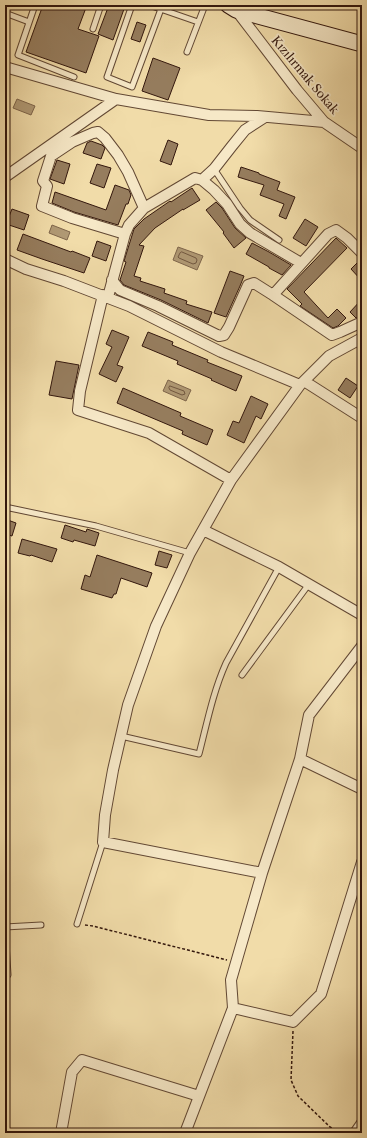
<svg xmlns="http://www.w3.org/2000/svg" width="367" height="1138" viewBox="0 0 367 1138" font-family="'Libre Caslon Text',serif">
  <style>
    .water { fill: #b09974; stroke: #7e654b }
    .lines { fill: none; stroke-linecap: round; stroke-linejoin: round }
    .shore { stroke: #725840; stroke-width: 1 }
    .building { fill: #967d5e; stroke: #33170d }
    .lane-casing { stroke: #624834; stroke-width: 7 }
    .street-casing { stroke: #624834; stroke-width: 12 }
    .secondary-casing { stroke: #33170d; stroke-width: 17 }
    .path { stroke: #33170d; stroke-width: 1.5; stroke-dasharray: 3 2; stroke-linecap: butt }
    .lane { stroke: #f6e8c7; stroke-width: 5 }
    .street { stroke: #f6e8c7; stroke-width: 10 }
    .secondary { stroke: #f6e8c7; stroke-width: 15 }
    .labels { text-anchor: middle; stroke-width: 3.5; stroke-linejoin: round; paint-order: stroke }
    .street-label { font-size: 12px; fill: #33170d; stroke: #f6e8c7 }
  </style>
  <rect width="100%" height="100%" fill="#f1dca9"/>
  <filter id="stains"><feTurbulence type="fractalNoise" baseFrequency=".005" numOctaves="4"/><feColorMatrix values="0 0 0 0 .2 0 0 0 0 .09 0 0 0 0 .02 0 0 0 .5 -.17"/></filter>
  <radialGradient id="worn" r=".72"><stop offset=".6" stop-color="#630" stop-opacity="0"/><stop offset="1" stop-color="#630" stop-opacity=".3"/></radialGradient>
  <!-- water -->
  <path class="water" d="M17 99 35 106 31 115 13 108Z
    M52 225 70 232 67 240 49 233Z
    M178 247 203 256 197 270 173 260Z
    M168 380 191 390 186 401 163 391Z"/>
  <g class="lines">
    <!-- shore -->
    <path class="shore" d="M182 252 196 258 197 260 196 263 193 264 179 258 178 257 180 253Z
      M170 386 184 391 185 394 182 395 170 390 169 388Z"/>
  </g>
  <!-- building -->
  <path class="building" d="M43 5H87L78 29 99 36 86 73 26 52Z
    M109 5H114L124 9 113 40 98 34Z
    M137 22 146 25 140 42 131 39Z
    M153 58 180 68 168 100 142 91Z
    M168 140 178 144 171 165 160 161Z
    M91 141 102 145 105 148 101 159 83 153 87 143Z
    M57 160 70 164 64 184 50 179Z
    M97 164 111 168 104 188 90 183Z
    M241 167 259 173V174L280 182 277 190 295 197 286 219 279 216 284 204 260 195 264 185 238 177Z
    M115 185 129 190 131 195 128 204H126L118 225 74 212 52 203 55 192 106 210Z
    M192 188 200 200 183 210V209L155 228 139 245 144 246 134 276 141 278 140 281 165 289 164 293 187 301 186 304 212 312 208 323 161 300 124 285 120 280 126 262 124 261 134 229 144 219 170 201 171 202Z
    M216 202 222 208 235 228 246 238 234 248 223 233 224 232 206 210Z
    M12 209 29 215 24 230 6 224Z
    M305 219 318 227 306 246 293 238Z
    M23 234 71 252 72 251 90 258 84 273 42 259 17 250Z
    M336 238 347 248 304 292 328 318 337 309 346 318 338 326 333 328 300 306 302 304 287 289Z
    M97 241 111 246 106 261 92 256Z
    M252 243 269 252 291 265 282 275 269 268V267L246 254Z
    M361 259H362V281L351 269Z
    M230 271 244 276 240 286 226 317 214 313Z
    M362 299V316L356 318 350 312Z
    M112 330 129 337 117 365 123 367 116 382 99 374 112 347 106 344Z
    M148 332 173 342 172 345 208 360 207 362 242 376 236 391 211 380 212 379 177 364 178 361 142 346Z
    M56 361 79 365 72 399 49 395Z
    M346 378 358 386 350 398 338 390Z
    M123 388 181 413 180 416 213 430 207 445 182 434 183 431 117 403Z
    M251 396 268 404 261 419 256 416 244 443 227 435 233 421 239 423Z
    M5 519 16 523 12 536 5 534Z
    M65 525 86 532 87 529 99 533 95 546 74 540 73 542 61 538Z
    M22 539 57 549 52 562 31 555 30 556 18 553Z
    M159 551 172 555 167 568 155 565Z
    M97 555 152 573 147 587 121 578 116 594H114L112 598 81 589 85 575 90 577Z"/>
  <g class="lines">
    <!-- lane casing -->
    <g class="lane-casing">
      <path id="lane" d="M35 5 18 55 74 77
        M132 5 107 77 132 87 161 9
        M149 5 198 22
        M5 13 29 22
        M93 29 101 5
        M187 52 205 5
        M214 169 240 208 250 220 279 240
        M5 507 96 526 190 553
        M242 675 309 584
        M121 736 199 754C207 723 213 692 226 663L279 567
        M77 924 103 842
        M5 927 41 925
        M5 979 8 975 5 927"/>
    </g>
    <!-- street casing -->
    <g class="street-casing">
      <path id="street" d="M236 10 297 90 324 122 362 148
        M5 67 116 99
        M5 177 116 99 209 115 257 116 324 122
        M202 180 214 190 227 204 240 224 250 233 301 263
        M125 234 72 218 42 206 47 186 43 181 51 156 72 142 93 133 98 132 105 138 118 155 128 172 144 208
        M5 259 26 269 64 281 129 306 221 352 300 385
        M112 280 120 290 158 306 219 336 224 335 229 327 248 285 254 283 273 295 328 234 336 230 347 238 362 253
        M103 295 80 391 78 410 149 433 231 480
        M273 295 332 335 340 332 362 322
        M108 297 125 234 129 225 144 208 195 178 202 180 214 169 232 146 245 130 265 117
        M304 381 362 418
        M203 530 279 567 362 615
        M362 646 309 715 300 759 262 873 231 980 233 1008 293 1022 321 994 362 862
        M300 759 362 789
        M262 873 103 842 105 815 113 770 128 705 156 626 190 553 231 480 300 385 329 356 362 338
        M61 1133 72 1072 82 1060 199 1096
        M185 1133 233 1008
        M355 1133 362 1123"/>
    </g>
    <!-- secondary casing -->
    <g class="secondary-casing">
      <path id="secondary" d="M228 5 236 10 362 44"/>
    </g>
    <!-- path -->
    <path class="path" d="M85 925 93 926 227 960
      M293 1031 291 1080 298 1096 330 1127 342 1133"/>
    <!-- lane -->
    <use href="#lane" class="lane"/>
    <!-- street -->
    <use href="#street" class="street"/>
    <!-- secondary -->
    <use href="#secondary" class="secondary"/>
  </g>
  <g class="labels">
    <!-- street labels -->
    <g class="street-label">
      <text transform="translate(305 75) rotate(50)" y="4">Kızılırmak Sokak</text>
    </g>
  </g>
  <!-- margin -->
  <rect width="367" height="1138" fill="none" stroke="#f1dca9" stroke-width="20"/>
  <rect x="6" y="6" width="355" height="1126" fill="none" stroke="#33170d" stroke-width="2"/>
  <rect x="10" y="10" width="347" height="1118" fill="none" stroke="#33170d"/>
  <rect width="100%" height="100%" filter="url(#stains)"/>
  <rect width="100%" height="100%" fill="url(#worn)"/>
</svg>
